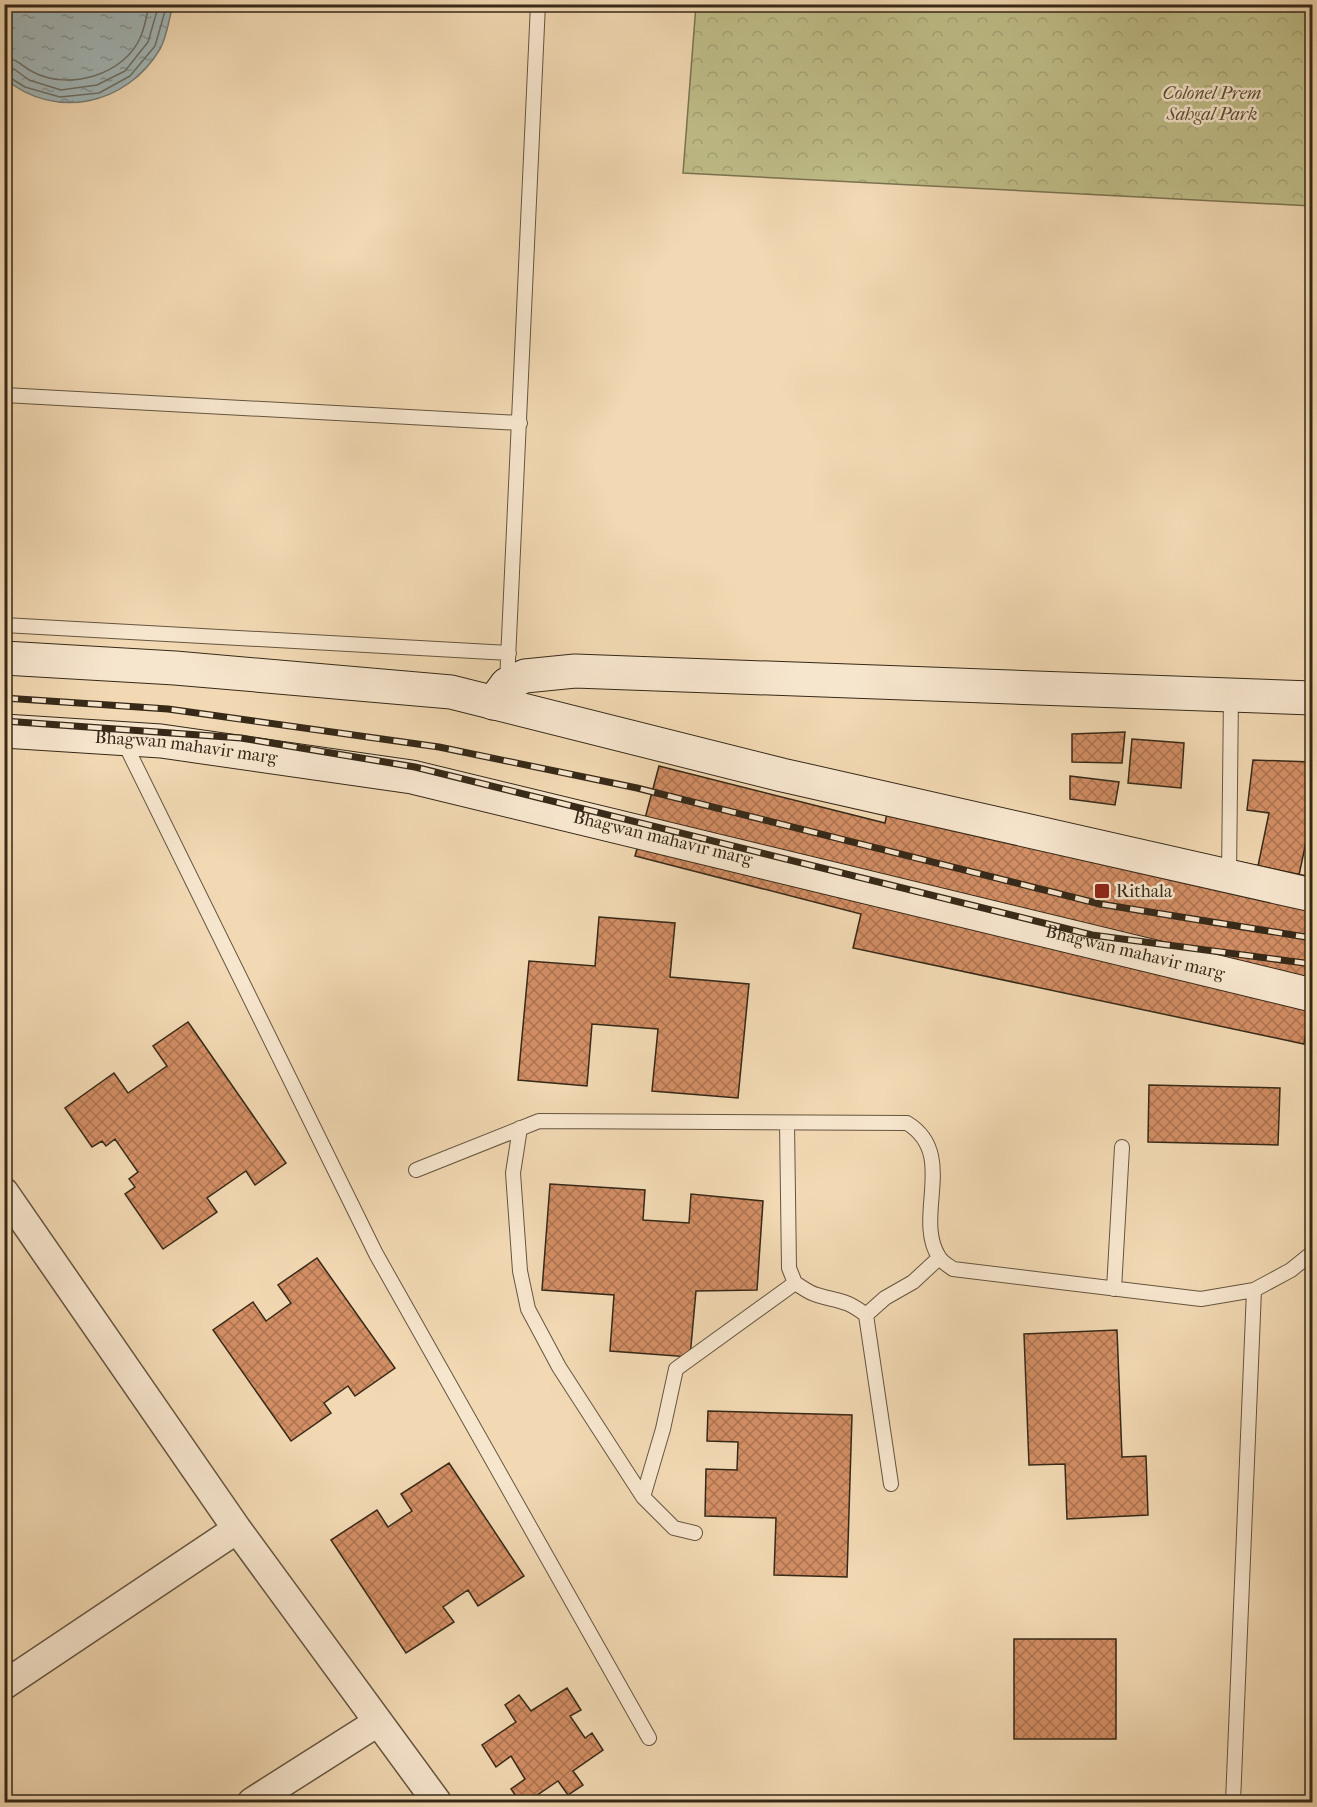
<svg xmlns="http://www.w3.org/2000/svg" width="1317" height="1807" viewBox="0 0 1317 1807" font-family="'IM FELL French Canon',serif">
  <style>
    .forest { fill: url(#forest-crowns); stroke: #7a7450; stroke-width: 1.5 }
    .water { fill: url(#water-ripples); stroke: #777e79; stroke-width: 1.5 }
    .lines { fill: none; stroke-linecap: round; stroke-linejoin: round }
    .shore { stroke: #6c7068; stroke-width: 1.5 }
    .building { fill: url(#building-cross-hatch); stroke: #362918; stroke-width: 1.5 }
    .service-casing { stroke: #65553f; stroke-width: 16 }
    .minor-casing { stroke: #65553f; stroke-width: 31 }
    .secondary-casing { stroke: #362918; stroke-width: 35 }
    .service { stroke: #f7e6ce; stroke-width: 14 }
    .minor { stroke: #f7e6ce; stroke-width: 28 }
    .secondary { stroke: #f7e6ce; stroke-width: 33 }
    .rail-casing { stroke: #362918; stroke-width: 7 }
    .rail { stroke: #f7e6ce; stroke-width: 4.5; stroke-dasharray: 14; stroke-linecap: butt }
    .poi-dot { fill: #8f2418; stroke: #f7e6ce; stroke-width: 2 }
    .labels { text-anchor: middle; stroke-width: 5; stroke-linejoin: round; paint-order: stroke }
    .park-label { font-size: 18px; font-style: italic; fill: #584e34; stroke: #f7e6ce }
    .street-label { font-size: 18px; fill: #362918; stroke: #f7e6ce }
    .poi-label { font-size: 18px; fill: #362918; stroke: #f7e6ce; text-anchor: start }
  </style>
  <defs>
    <pattern id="forest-crowns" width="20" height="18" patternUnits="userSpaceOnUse" patternTransform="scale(1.5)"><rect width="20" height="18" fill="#bfbe89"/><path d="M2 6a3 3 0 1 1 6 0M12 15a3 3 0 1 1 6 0" fill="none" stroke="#a5a376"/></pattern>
    <pattern id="water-ripples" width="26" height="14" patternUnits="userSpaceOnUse" patternTransform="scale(1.5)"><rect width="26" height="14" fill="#a2b7b9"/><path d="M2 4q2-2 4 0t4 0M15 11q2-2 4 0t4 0" fill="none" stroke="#859595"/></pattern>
    <pattern id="building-cross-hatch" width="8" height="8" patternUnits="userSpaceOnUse" patternTransform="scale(1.5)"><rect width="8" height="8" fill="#d38e64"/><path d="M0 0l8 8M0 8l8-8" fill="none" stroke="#ac7451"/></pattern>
  </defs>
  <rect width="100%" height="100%" fill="#f2d9b3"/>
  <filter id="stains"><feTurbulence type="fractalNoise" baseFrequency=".00333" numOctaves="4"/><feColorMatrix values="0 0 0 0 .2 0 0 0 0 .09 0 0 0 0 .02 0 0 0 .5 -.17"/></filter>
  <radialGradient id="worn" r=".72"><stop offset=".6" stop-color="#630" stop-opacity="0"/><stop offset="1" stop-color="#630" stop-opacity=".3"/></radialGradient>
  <!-- forest -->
  <path class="forest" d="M696 5H1312V206L683 173Z"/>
  <!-- water -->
  <path class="water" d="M4 5 5 4 173 5C169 18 167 37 160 49 126 106 55 120 5 79Z"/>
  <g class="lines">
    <!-- shore -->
    <path class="shore" d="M4 58C18 58 22 67 33 72 69 91 125 75 141 36 145 26 147 15 149 4
      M4 67 14 69 29 80 61 90 97 85 125 71 148 42 159 4
      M4 74 25 87 60 97 99 93 130 76 155 46 167 4"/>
  </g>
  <!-- building -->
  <path class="building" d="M1125 732 1122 763 1072 762V734Z
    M1132 739 1184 743 1181 788 1128 783Z
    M1253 760 1312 762V814L1299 875 1258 866 1269 813 1247 810Z
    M659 766 885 823 892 789 1312 877V1013H1309L1304 1044 853 948 861 914 635 856Z
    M659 766 885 823 892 789 1312 878V1013H1309L1304 1044 853 948 861 914 635 856Z
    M1070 776 1119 782 1115 805 1070 799Z
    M599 917 675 923 670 977 749 984 738 1098 652 1091 658 1029 592 1024 587 1086 518 1080 529 961 595 966Z
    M188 1022 286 1163 255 1185 246 1171 207 1198 217 1212 163 1249 125 1194 135 1187 129 1179 138 1172 115 1139 106 1146 102 1141 92 1147 65 1108 114 1073 128 1093 167 1066 153 1046Z
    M1149 1085 1280 1088 1278 1145 1148 1142Z
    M550 1184 645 1190 643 1220 689 1223 691 1194 763 1201 757 1290 696 1291 690 1357 610 1351 614 1295 542 1290Z
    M317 1258 395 1368 355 1396 348 1386 324 1403 331 1413 291 1441 213 1330 253 1302 266 1321 291 1303 278 1285Z
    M1117 1330 1122 1457 1146 1456 1148 1515 1067 1519 1065 1464 1029 1465 1024 1334Z
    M708 1411 852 1415 847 1577 774 1575 776 1518 705 1516 706 1469 737 1470 738 1442 707 1441Z
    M449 1463 524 1576 478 1606 468 1590 443 1607 454 1622 406 1653 331 1540 377 1510 388 1527 412 1511 401 1494Z
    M1014 1639H1116V1739H1014Z
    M567 1688 581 1710 570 1716 585 1738 592 1733 603 1750 573 1771 583 1785 568 1795 558 1781 527 1802H520L511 1789 525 1779 511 1756 496 1767 482 1745 516 1722 505 1705 519 1695 531 1711Z"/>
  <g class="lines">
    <!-- service casing -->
    <g class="service-casing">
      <path id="service" d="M4 395 520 423
        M4 625 509 653
        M507 682 538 4
        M123 740 376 1254 649 1738
        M1229 876 1231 695
        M787 1123 789 1268 795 1283
        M520 1128 513 1173 520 1271 528 1309 559 1367 643 1497
        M416 1170 539 1121 907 1123C958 1154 913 1217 939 1257 942 1262 949 1266 953 1269L1201 1299 1254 1290 1291 1270 1312 1253
        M1114 1289 1122 1147
        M891 1484 866 1315 885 1298 913 1282 939 1258
        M695 1533 674 1528 643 1497 663 1429 676 1369 795 1283C802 1287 809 1293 817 1295 840 1302 845 1299 866 1315
        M1233 1802 1254 1290"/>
    </g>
    <!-- minor casing -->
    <g class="minor-casing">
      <path id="minor" d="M4 1192 237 1529 437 1802
        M4 1685 237 1529
        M252 1802 378 1722"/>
    </g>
    <!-- secondary casing -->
    <g class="secondary-casing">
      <g id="secondary">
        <path d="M4 658 175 668 451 692 782 775 1312 895"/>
        <path d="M493 703 507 684 525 676 575 671 1312 698"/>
        <path id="s1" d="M4 731 161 741 412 777 1312 995"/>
      </g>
    </g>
    <!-- service -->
    <use href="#service" class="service"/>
    <!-- minor -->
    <use href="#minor" class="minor"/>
    <!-- secondary -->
    <use href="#secondary" class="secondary"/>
    <!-- rail casing -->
    <g class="rail-casing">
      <path id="rail" d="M4 698 168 709 439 747 637 788 1100 904 1312 938
        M4 721 241 738 415 767 1092 935 1312 964"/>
    </g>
    <!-- rail -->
    <use href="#rail" class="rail"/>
  </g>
  <!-- markers -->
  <rect class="poi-dot" x="1094" y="883" width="16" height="16" rx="3"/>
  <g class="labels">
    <!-- park labels -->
    <g class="park-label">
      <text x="1212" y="99">Colonel Prem<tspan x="1212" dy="21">Sahgal Park</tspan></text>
    </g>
    <!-- street labels -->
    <g class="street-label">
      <text dy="6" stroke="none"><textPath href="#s1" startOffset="183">Bhagwan mahavir marg</textPath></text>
      <text dy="6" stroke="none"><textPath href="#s1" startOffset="669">Bhagwan mahavir marg</textPath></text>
      <text dy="6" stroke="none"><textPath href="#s1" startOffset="1155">Bhagwan mahavir marg</textPath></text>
    </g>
    <!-- poi labels -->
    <g class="poi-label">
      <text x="1116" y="897">Rithala</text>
    </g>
  </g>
  <!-- margin -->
  <rect width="1317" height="1807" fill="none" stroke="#f2d9b3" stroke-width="24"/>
  <rect x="6" y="6" width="1305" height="1795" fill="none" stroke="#362918" stroke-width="3"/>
  <rect x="12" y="12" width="1293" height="1783" fill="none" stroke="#362918" stroke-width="1.5"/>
  <rect width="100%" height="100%" filter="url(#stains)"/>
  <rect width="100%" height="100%" fill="url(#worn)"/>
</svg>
